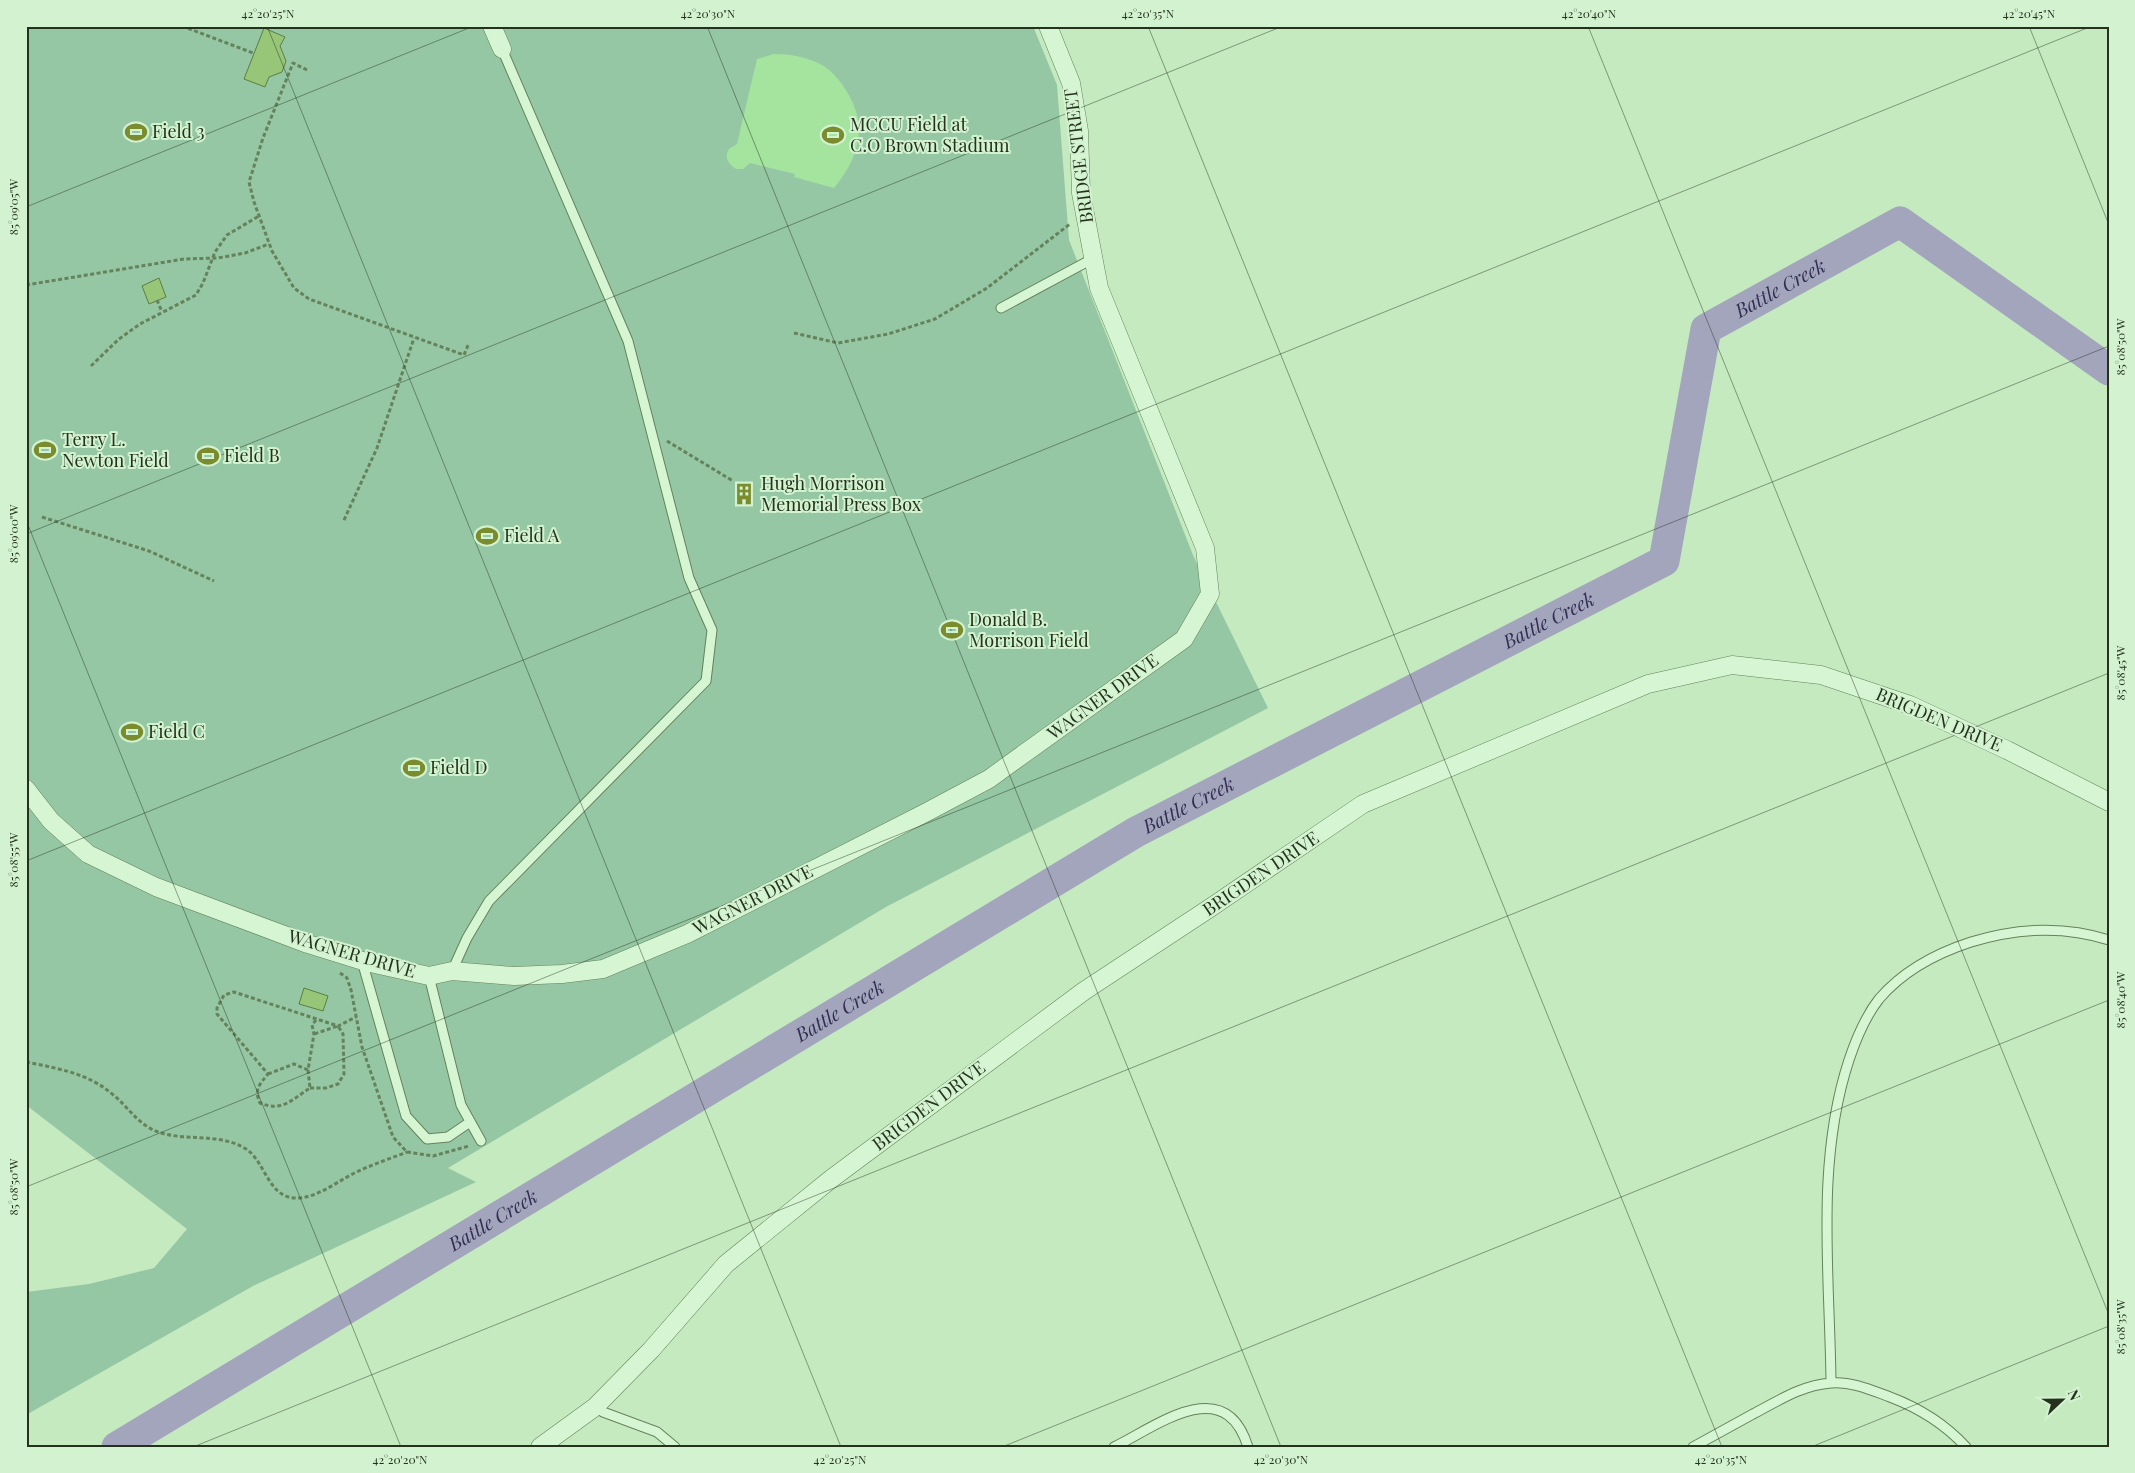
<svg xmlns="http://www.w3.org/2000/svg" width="2135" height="1473" viewBox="0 0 2135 1473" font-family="'Playfair Display',serif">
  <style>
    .green { fill: #95c7a5 }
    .sand { fill: #a4e49f }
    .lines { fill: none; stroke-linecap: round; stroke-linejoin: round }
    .river { stroke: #a3a5bd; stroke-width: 31 }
    .building { fill: #97c679; stroke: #5b7f41 }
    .lane-casing { stroke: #65825a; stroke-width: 11 }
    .street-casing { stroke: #65825a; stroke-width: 19 }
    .path { stroke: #65825a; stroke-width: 3; stroke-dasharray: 4 2.5; stroke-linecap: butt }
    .lane { stroke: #d6f6d3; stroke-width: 9 }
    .street { stroke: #d6f6d3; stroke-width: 18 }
    .ticks { fill: none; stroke: #24321d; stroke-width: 1; stroke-opacity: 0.45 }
    .labels { text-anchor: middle; stroke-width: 4; stroke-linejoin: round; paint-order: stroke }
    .poi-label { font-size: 18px; fill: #24321d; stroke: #d3f2cf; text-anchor: start }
    .street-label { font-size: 18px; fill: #24321d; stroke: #d3f2cf }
    .water-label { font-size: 19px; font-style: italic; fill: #322d51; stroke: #d3f2cf }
    .neatline { fill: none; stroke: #24321d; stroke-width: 2 }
    .ticks-label { font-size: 12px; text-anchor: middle; fill: #24321d }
  </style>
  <rect width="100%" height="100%" fill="#c5eac0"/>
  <!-- green -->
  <path class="green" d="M26 26H1033L1057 85 1069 240 1193 555 1268 708 886 907 448 1168 476 1182 253 1286 26 1415V1292L89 1284 154 1268 187 1229 26 1105Z"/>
  <!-- sand -->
  <path class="sand" d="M774 54C790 54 807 57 822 65 840 75 860 108 859 129 859 151 848 171 834 188L794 177 795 174 750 163 743 169H736C728 164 724 157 729 149L737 144 757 59Z"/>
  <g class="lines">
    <!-- river -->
    <path class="river" id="s1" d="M117 1447 1136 832 1664 561 1706 329 1900 222 2109 370"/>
  </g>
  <!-- building -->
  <path class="building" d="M264 28 285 37 280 46 286 61 282 72 269 77 265 87 244 79Z
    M159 278 166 297 149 304 142 286Z
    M304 988 328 996 323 1011 299 1004Z"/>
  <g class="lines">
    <!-- lane casing -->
    <g class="lane-casing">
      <path id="lane" d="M1001 308 1094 258
        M362 961 406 1116 427 1139 448 1137 470 1122
        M452 971 467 938 489 901 706 681 712 630 689 578 628 341 502 49
        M429 976 461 1105 481 1141
        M1831 1383C1830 1276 1815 1163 1849 1060 1856 1039 1865 1017 1879 999 1903 971 1937 953 1971 942 2017 928 2063 925 2109 940
        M595 1407 603 1412 657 1432 675 1447
        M1114 1447C1157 1426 1225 1372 1248 1447
        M1693 1447C1713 1436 1733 1425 1753 1414 1778 1401 1802 1385 1831 1383 1851 1381 1871 1390 1890 1397 1919 1408 1945 1424 1966 1447"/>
    </g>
    <!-- street casing -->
    <g class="street-casing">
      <path id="street" d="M492 26 502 49
        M26 789 51 821 88 854 156 887 308 944 366 962 429 976 452 971 514 976 562 974 603 969 687 934 925 813 989 779 1018 758 1184 639 1210 594 1205 548 1099 288 1081 193 1079 131 1071 83 1048 26
        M540 1447 595 1407 651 1350 726 1264 831 1179 1084 991 1210 908 1363 804 1648 684 1732 665 1821 675 1910 705 2007 750 2109 802"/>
    </g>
    <!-- path -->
    <path class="path" d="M182 26 253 53
      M307 70 293 63 263 138 249 182 254 202 272 251 294 288 309 299 464 355 469 343
      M26 285 184 259 218 258 245 253 269 244
      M157 300 162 312
      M794 333 838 343 888 334 935 319 987 288 1070 224
      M91 364 92 365 119 339 140 324 196 295 203 283 215 252 227 235 259 216
      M667 441 733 481
      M42 517 149 551 214 581
      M344 520 377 448 414 338
      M340 973 347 978 351 990 362 1047 393 1137 407 1152 433 1156 469 1146
      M316 1020 312 1025 314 1034 308 1070 310 1088C291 1100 283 1112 260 1103 254 1090 259 1085 268 1074L217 1014V1008L224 995 234 992 338 1026 356 1017
      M26 1062C56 1068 87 1073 111 1093 129 1107 138 1126 161 1133 189 1141 221 1133 246 1149 265 1161 268 1197 295 1198 318 1199 341 1178 361 1170 376 1163 392 1158 407 1152
      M268 1074 294 1064 308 1070
      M310 1088H326L338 1084 344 1074 343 1034 338 1026 314 1034"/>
    <!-- lane -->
    <use href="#lane" class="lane"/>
    <!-- street -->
    <use href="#street" class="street"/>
  </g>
  <!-- ticks -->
  <path class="ticks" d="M267 26 841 1447M707 26 1281 1447M1148 26 1722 1447M1588 26 2109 1315M2029 26 2109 225M26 207 474 26M26 520 401 1447M26 534 1283 26M26 861 2092 26M26 1187 2109 346M193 1447 2109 673M1002 1447 2109 1000M1811 1447 2109 1326"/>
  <!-- icons -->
  <defs>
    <g id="stadium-bare" transform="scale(1.725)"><path d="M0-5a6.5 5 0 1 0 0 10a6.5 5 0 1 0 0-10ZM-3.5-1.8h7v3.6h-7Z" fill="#7b8c2e" stroke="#d3f2cf" stroke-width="2.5" paint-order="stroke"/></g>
    <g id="building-bare" transform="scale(1.725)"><path d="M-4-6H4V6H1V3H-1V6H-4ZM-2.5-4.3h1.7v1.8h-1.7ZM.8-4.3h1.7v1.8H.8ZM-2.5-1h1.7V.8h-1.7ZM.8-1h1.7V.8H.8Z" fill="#7b8c2e" stroke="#d3f2cf" stroke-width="2.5" paint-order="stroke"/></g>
  </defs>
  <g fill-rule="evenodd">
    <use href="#stadium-bare" x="136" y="132"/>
    <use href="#stadium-bare" x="833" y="135"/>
    <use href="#stadium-bare" x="45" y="450"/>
    <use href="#stadium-bare" x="208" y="456"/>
    <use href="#building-bare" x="744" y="494"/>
    <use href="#stadium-bare" x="487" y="536"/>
    <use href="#stadium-bare" x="952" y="630"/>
    <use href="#stadium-bare" x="132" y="732"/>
    <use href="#stadium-bare" x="414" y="768"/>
  </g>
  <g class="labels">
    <!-- poi labels -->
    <g class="poi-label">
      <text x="850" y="131">MCCU Field at<tspan x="850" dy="21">C.O Brown Stadium</tspan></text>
      <text x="152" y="138">Field 3</text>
      <text x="62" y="446">Terry L.<tspan x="62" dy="21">Newton Field</tspan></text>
      <text x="224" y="462">Field B</text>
      <text x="761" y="490">Hugh Morrison<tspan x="761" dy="21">Memorial Press Box</tspan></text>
      <text x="504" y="542">Field A</text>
      <text x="969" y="626">Donald B.<tspan x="969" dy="21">Morrison Field</tspan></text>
      <text x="148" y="738">Field C</text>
      <text x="430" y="774">Field D</text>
    </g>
    <!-- street labels -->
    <g class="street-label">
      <text transform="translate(1079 156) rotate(-97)" y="6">BRIDGE STREET</text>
      <text transform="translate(1103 697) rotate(-36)" y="6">WAGNER DRIVE</text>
      <text transform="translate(1939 720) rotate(23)" y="6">BRIGDEN DRIVE</text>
      <text transform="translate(1261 874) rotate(-34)" y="6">BRIGDEN DRIVE</text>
      <text transform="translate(753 900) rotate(-27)" y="6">WAGNER DRIVE</text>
      <text transform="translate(352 954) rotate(16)" y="6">WAGNER DRIVE</text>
      <text transform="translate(929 1106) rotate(-37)" y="6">BRIGDEN DRIVE</text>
    </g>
    <!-- water labels -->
    <g class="water-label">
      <text dy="7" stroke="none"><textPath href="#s1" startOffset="2104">Battle Creek</textPath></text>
      <text dy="7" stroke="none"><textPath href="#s1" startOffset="1654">Battle Creek</textPath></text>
      <text dy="7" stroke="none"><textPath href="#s1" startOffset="1249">Battle Creek</textPath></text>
      <text dy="7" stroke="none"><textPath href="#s1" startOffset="844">Battle Creek</textPath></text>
      <text dy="7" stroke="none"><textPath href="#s1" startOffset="439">Battle Creek</textPath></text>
    </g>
  </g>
  <!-- border -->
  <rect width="2135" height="1473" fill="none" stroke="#d3f2cf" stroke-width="55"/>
  <!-- north arrow -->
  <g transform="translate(2062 1400) rotate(68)" stroke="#d3f2cf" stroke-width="4" paint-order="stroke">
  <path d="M0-4L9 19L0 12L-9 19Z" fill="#24321d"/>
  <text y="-8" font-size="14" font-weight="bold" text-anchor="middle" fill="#24321d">N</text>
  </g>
  <rect x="28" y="28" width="2080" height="1418" class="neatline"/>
  <g class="ticks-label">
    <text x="268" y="18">42°20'25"N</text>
    <text x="708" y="18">42°20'30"N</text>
    <text x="1148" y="18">42°20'35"N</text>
    <text x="1589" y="18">42°20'40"N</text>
    <text x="2029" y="18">42°20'45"N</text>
    <text transform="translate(14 207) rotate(-90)" y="4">85°09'05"W</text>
    <text transform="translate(2121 347) rotate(-90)" y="4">85°08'50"W</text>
    <text transform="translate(14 534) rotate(-90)" y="4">85°09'00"W</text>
    <text transform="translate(2121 673) rotate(-90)" y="4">85°08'45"W</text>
    <text transform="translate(14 860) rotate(-90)" y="4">85°08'55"W</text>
    <text transform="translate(2121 1000) rotate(-90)" y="4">85°08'40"W</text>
    <text transform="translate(14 1187) rotate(-90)" y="4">85°08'50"W</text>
    <text transform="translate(2121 1327) rotate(-90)" y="4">85°08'35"W</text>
    <text x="400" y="1464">42°20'20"N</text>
    <text x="840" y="1464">42°20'25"N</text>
    <text x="1281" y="1464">42°20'30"N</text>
    <text x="1721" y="1464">42°20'35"N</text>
  </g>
</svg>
